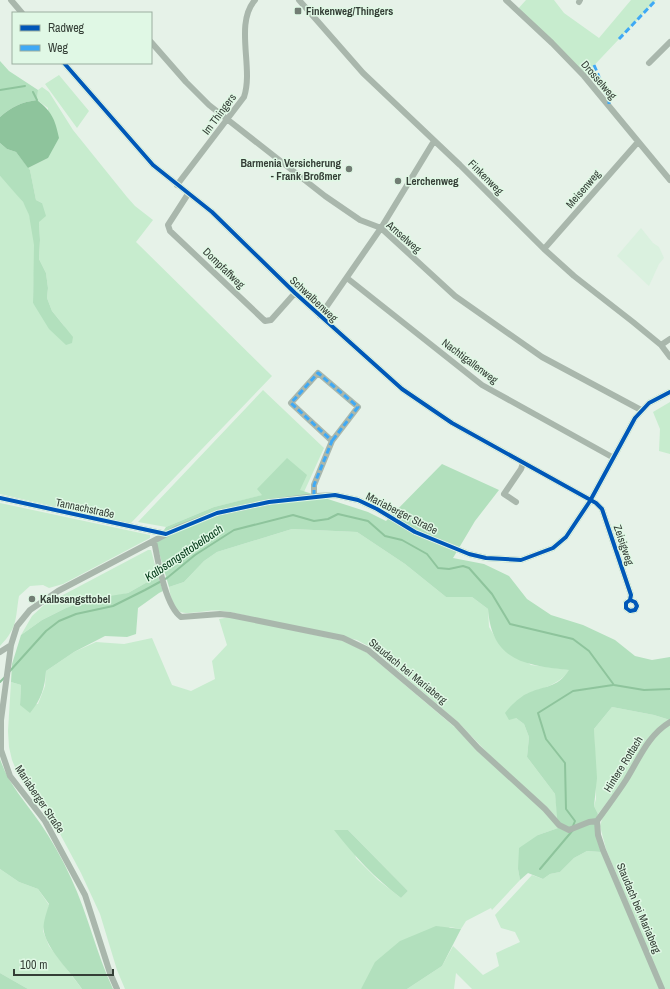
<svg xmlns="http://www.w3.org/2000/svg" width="670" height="989" viewBox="0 0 670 989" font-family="'Archivo Narrow',sans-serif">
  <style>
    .built { fill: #daf1df }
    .green { fill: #c7ecce; fill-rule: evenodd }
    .forest { fill: #b2e0bd }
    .water { fill: #8ec49c }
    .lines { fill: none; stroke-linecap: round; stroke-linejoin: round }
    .stream { stroke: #8ec49c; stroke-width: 2 }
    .minor { stroke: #a9b7ac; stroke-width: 6 }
    .quiet { stroke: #3fa9f5; stroke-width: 3; stroke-dasharray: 6 3; stroke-linecap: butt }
    .cycleway-casing { stroke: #e0f8e5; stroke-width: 6 }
    .cycleway { stroke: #0057b8; stroke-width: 4 }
    .poi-dot { fill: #727d74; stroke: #e0f8e5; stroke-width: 1.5 }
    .labels { text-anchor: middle; stroke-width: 3; stroke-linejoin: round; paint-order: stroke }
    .poi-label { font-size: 11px; font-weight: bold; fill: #343e36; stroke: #e0f8e5; text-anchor: start }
    .street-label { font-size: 11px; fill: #343e36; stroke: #e0f8e5 }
    .water-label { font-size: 12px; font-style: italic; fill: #003816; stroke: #e0f8e5 }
  </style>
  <rect width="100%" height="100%" fill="#e6f2e8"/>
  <!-- built -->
  <path class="built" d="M641 228 653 243 659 247 664 258 659 264 649 286 617 256Z"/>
  <!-- green -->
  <path class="green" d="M526 0H554L564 13 599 38 631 0H656L584 76 517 10Z
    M59 75 89 111 77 128 45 84Z
    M42 87 49 92 73 130 127 197 135 206 153 220 136 242 272 376 130 524 0 494V176C7 184 17 193 23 202 40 228 33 273 33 303L65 327 52 311 47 298 48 288 46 273 39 259 40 240 39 222 42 203 36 200 30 170 28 168 48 158V108L37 100 38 90Z
    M263 390 324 448 304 492 299 490 263 495 214 507 166 527 138 522Z
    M670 402V454L659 451 660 429 653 412Z
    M0 503 150 535V538L63 584 49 588 43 585 30 586 19 596C15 620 18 627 0 646Z
    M292 529 357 532 405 564 446 597H472L488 609 489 627 498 642 531 665 570 670C558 685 544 688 526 694L516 718 524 724 529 737 527 757 555 794 558 820 547 807 500 766 458 722 370 647 357 640 230 612C223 611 215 610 208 611 181 614 174 618 169 587L184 582 204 561 217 552Z
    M148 550H151L158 576 128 593 66 608 42 620 21 635 32 616 44 605Z
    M230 617 343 641 366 652 457 729 476 750 544 810 558 828 538 835 518 869 520 880 492 910 491 908 466 921 461 929 450 927 361 989H125L117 970 100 914 81 873 51 817 17 772 12 760 9 747 8 731 11 682 21 685 20 705 38 704 45 686 46 671 74 652 96 642 124 644 152 638 172 685 191 691 215 679 212 661 227 645 219 619ZM348 830 408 891 401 898 378 880 356 858Z
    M612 707 654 715 670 720 659 728 623 782 598 814 594 806 596 799 594 729Z
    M670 723V989H664L606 849 600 826 603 816 653 737Z
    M587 851 601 852 629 914 659 989H472L456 973 454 989H407L442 966 453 946 483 975 499 966 496 953 520 942 515 932 501 928 495 915 532 875 543 879 550 874 560 872 574 858Z
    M0 869 19 882 38 889 49 905 43 931 49 946 82 989H28L0 973Z"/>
  <!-- forest -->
  <path class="forest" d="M0 61 9 71 38 90 37 100C22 102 11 107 0 117Z
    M0 143 7 149 16 152 30 170 36 200 42 203 46 216 39 222 40 240 39 259 46 273 48 288 47 298 52 311 73 337 72 343 66 345 49 329 33 303 34 245 29 215 23 202 0 176Z
    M287 458 307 475 300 490 368 512 386 521 442 464 499 490 475 521 453 558 484 564 509 576 527 599 551 615 583 625 615 640 635 656 652 660 670 657V720L654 715 612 707 594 729 597 778 594 806 598 814C592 827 597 839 601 852L587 851 574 858 560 872 550 874 543 879 528 873 520 880 518 869 519 848 538 835 558 828 555 794 527 757 529 737 524 724 516 718 509 720 505 713C510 706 519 698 526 694 544 685 557 689 569 670 526 665 492 662 488 609L472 597H446L405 564 357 532 292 529 217 552 204 561 184 582 169 587 156 542 166 527 214 507 262 495 257 489Z
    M158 576 163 591 159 593 138 608 136 634 127 637 105 636 74 652 46 671C45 687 41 700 30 713L20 705 21 685 11 682 12 664 21 635 42 620 66 608 92 599 128 593Z
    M0 759C9 785 24 800 40 823 51 839 63 860 71 878 88 914 96 953 113 989H82C71 972 48 951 44 932 42 924 47 912 49 904L38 889 19 882 0 869Z
    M334 830H348L408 891 401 898C374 877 355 857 334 830Z
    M436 926 461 929 442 966 407 989H361L375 962 400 941Z
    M0 973 28 989H0Z"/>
  <!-- water -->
  <path class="water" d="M37 100C52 112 55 119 59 138L48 158 28 168 16 152 7 149 0 143V117C11 107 22 102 37 100Z"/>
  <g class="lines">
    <!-- stream -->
    <path class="stream" d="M0 90 25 86
      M33 92 37 100
      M9 672 46 631 59 621 76 614 113 606 145 590 167 578 195 555 234 530 293 515 314 521 328 519 338 514 368 521 385 536 402 540 427 554 438 568 449 569 463 566 469 568 492 594 510 624 573 639 589 651 614 685 644 690 670 689
      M0 682 5 677
      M573 826 575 821 566 809 565 763 546 739 538 713 573 691 613 685
      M540 869 573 830"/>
    <!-- minor -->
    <path class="minor" d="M11 0 22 13
      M299 0 363 73 460 165 544 249 574 276 633 322 661 345 670 357
      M506 0 552 43 584 76 670 180
      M579 2 580 0
      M151 42 186 82 209 105 325 196 360 220 381 228 455 296 542 357 641 410
      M64 63 153 165 212 212 295 293 402 389 452 423 596 503 602 509 631 595 630 600 626 603V608L630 611 635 610 637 606 635 602 630 600
      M649 63 670 42
      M177 185 244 97C254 68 234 24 255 0
      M188 194 168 225 170 231 265 321 271 320 295 293
      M544 249 638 142
      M347 278 482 385 612 457
      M320 316 381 228 434 141
      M661 345 670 339
      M314 496V485L332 441 291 403 318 373 358 407 332 441
      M0 498 166 534
      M516 502 504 494 521 469 523 463
      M154 541C158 560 165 606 181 617L220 614 230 615 343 638 368 650 456 724 478 748 545 809 559 825 569 830 589 822 597 821
      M0 652 11 645
      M597 821 598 835 603 850 662 989
      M597 821C607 807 617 794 626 780 639 759 648 735 670 722
      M117 989 110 973 85 895 45 821 10 776 1 750V720L11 645 17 626 30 610 58 591 178 528 217 513 269 502 316 496 335 495 358 500 377 509 415 532 469 554 486 558 521 560 553 548 566 537 590 501 635 418 649 403 670 392"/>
    <!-- quiet -->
    <path class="quiet" d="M619 39 656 0
      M594 65 609 100V107
      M314 496V485L332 441 291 403 318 373 358 407 332 441"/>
    <!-- cycleway casing -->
    <g class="cycleway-casing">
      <path id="cycleway" d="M64 63 153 165 212 212 295 293 402 389 452 423 596 503 602 509 631 595 630 600 626 603V608L630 611 635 610 637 606 635 602 630 600
        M0 498 166 534 217 513 269 502 335 495 358 500 377 509 415 532 469 554 486 558 521 560 553 548 566 537 590 501 635 418 649 403 670 392"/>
    </g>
    <!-- cycleway -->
    <use href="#cycleway" class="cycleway"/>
  </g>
  <!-- markers -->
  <g class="poi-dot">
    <rect x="294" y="7" width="8" height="8" rx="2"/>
    <circle cx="349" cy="169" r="4"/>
    <circle cx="398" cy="181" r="4"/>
    <circle cx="32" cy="599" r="4"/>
  </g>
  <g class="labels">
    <!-- poi labels -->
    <g class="poi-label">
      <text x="306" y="15">Finkenweg/Thingers</text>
      <text x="341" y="167" text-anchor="end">Barmenia Versicherung<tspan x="341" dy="13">- Frank Broßmer</tspan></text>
      <text x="406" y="185">Lerchenweg</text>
      <text x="40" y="603">Kalbsangsttobel</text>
    </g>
    <!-- street labels -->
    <g class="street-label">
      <text transform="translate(599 80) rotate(49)" y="4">Drosselweg</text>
      <text transform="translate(219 114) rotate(-53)" y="4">Im Thingers</text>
      <text transform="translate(486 177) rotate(45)" y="4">Finkenweg</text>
      <text transform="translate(583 189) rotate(-49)" y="4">Meisenweg</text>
      <text transform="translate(404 237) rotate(41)" y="4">Amselweg</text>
      <text transform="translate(224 268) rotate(44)" y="4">Dompfaffweg</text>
      <text transform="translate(314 299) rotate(43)" y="4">Schwalbenweg</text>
      <text transform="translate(470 361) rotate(37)" y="4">Nachtigallenweg</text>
      <text transform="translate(85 508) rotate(12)" y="4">Tannachstraße</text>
      <text transform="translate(402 513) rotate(27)" y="4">Mariaberger Straße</text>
      <text transform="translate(624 545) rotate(71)" y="4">Zeisigweg</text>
      <text transform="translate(408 671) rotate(39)" y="4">Staudach bei Mariaberg</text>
      <text transform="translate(623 764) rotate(-58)" y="4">Hintere Rottach</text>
      <text transform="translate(40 799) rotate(56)" y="4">Mariaberger Straße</text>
      <text transform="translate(639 908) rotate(67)" y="4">Staudach bei Mariaberg</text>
    </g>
    <!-- water labels -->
    <g class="water-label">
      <text transform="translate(184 553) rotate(-34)" y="4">Kalbsangsttobelbach</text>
    </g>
  </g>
  <!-- legend -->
  <rect x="12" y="12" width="140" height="52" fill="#e0f8e5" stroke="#9bae9f"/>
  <rect x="20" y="25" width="20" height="6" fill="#0057b8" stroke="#9bae9f"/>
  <text x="48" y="32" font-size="12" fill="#343e36">Radweg</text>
  <rect x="20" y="45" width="20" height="6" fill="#3fa9f5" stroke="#9bae9f"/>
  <text x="48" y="52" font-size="12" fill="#343e36">Weg</text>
  <!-- scale -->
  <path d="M14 969v6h99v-6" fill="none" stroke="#343e36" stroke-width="2"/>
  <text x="20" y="969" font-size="12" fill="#343e36" stroke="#e0f8e5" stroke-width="3" paint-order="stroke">100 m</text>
</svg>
